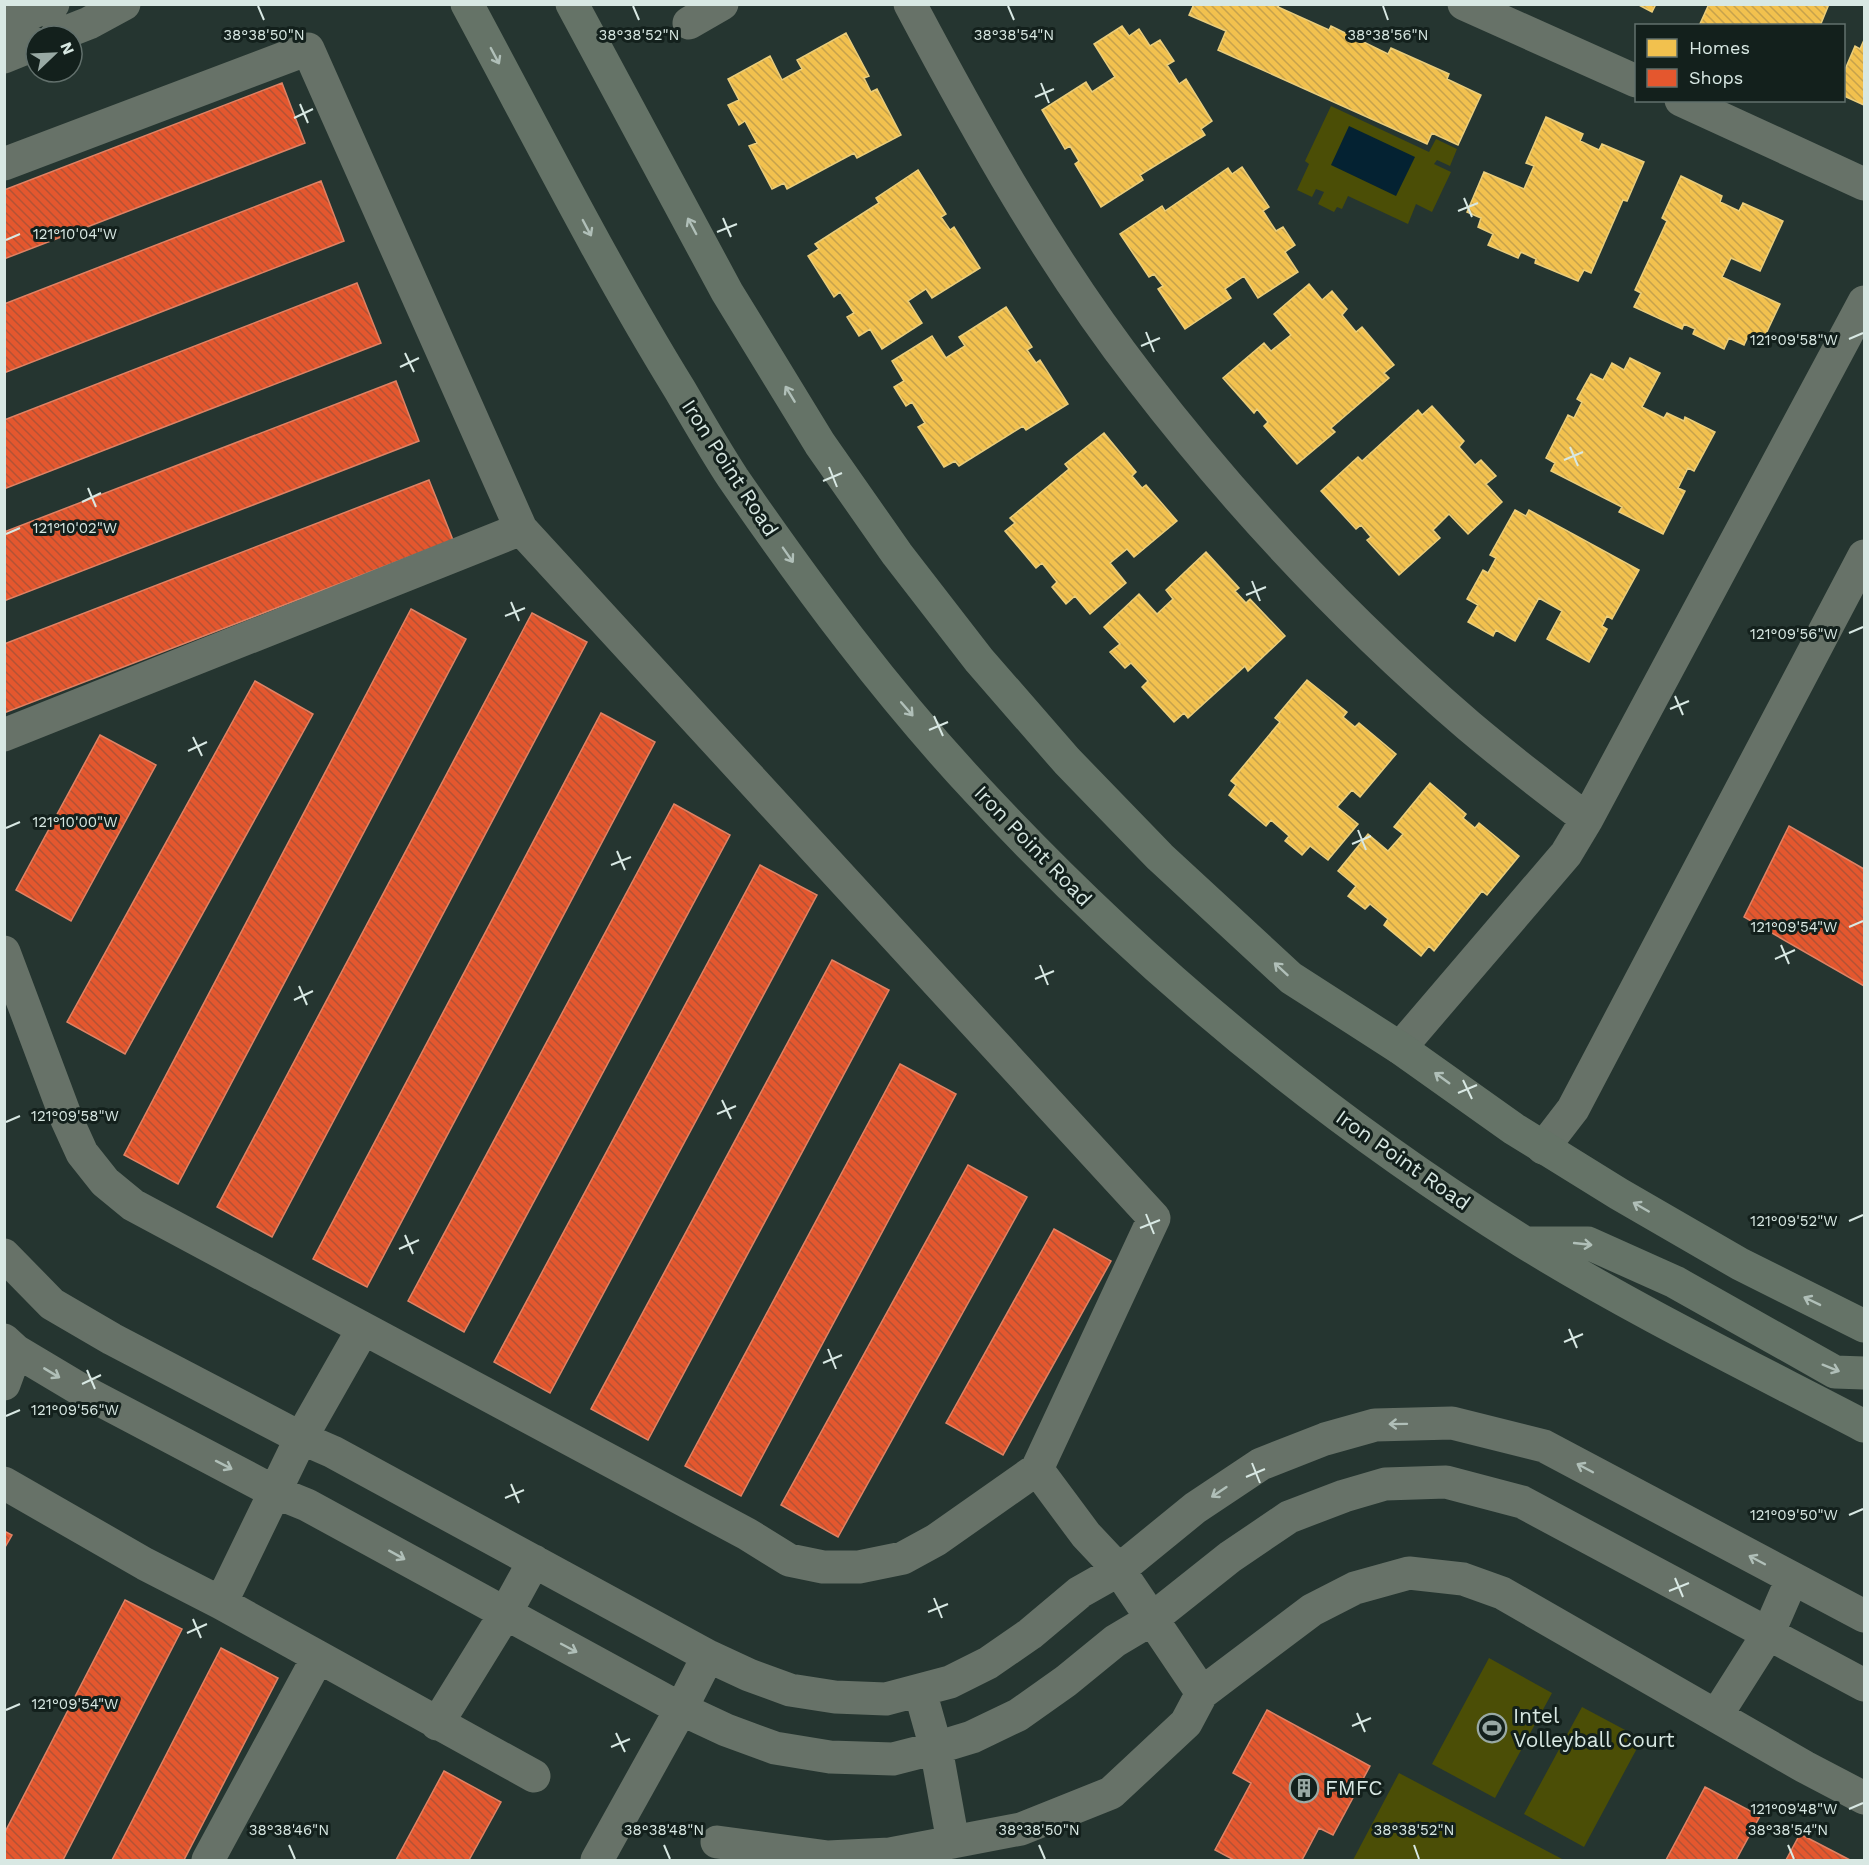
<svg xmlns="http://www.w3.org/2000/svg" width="1869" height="1865" viewBox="0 0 1869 1865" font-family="'Work Sans',sans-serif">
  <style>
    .green { fill: #4b4e06 }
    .water { fill: #042232 }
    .homes { fill: url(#homes-back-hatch); stroke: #eacd7b; stroke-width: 1.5 }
    .shops { fill: url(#shops-back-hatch); stroke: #e08264; stroke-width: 1.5 }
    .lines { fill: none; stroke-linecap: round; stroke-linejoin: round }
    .minor { stroke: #677268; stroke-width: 33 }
    .major { stroke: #657367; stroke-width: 33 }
    .oneway { stroke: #b0bfb8 }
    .ticks { fill: none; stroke: #d8e8e3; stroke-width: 2 }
    .labels { text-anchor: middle; stroke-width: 6; stroke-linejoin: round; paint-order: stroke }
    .street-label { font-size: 21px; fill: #d8e8e3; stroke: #13201c }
    .poi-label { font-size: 21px; fill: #d8e8e3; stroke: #13201c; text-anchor: start }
    .ticks-label { font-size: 15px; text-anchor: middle; fill: #d8e8e3; stroke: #13201c; stroke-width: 6; stroke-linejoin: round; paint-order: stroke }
  </style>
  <defs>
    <pattern id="homes-back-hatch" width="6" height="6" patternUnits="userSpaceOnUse" patternTransform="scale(1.5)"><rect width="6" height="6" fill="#f2c14e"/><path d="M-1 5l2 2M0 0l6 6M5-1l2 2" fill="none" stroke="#c6a24c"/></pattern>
    <pattern id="shops-back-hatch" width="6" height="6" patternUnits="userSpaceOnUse" patternTransform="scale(1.5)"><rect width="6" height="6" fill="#e4572e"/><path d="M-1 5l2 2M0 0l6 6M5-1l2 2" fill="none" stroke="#b35235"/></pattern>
  </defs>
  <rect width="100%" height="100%" fill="#253530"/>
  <!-- green -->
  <path class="green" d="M1331 106 1429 152 1436 139 1457 149 1450 166 1437 160 1434 164 1451 172 1432 212 1416 204 1408 224 1348 196 1342 209 1337 207 1334 212 1318 204 1324 192 1316 189 1312 197 1297 190 1309 164 1305 161Z
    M1489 1658 1552 1693 1495 1798 1432 1764Z
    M1582 1707 1642 1739 1584 1847 1524 1814Z
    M1399 1773 1564 1860H1353Z"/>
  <!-- water -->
  <path class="water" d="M1349 126 1415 157 1396 196 1331 165Z"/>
  <!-- homes -->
  <path class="homes" d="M1194 4H1280L1278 7 1329 30 1331 26 1388 54 1391 48 1449 74 1447 79 1481 95 1458 145 1432 133 1427 144 1218 50 1226 31 1189 15Z
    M1637 4H1656L1652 12Z
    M1709 4H1829L1820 26H1699Z
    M1122 26 1129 36 1139 29 1150 46 1160 40 1174 61 1167 65 1179 84 1186 79 1212 121 1201 129 1205 135 1140 175 1143 180 1101 207 1075 164 1079 161 1070 146 1065 149 1042 110 1086 82 1092 92 1115 77 1094 44Z
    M846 33 869 76 864 78 871 92 877 89 901 135 857 158 854 153 787 189 784 183 772 189 749 146 757 143 745 121 739 125 728 105 739 100 728 79 770 56 782 80 802 69 797 60Z
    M1864 40V105L1844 96V72L1855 46 1860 49Z
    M1546 117 1583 134 1580 141 1599 150 1602 144 1644 162 1627 201 1623 200 1591 273 1584 270 1578 281 1535 263 1536 259 1521 252 1518 258 1488 245 1493 234 1478 227 1481 218 1467 212 1484 172 1524 189 1534 166 1526 163Z
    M1242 167 1269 207 1263 211 1276 231 1283 227 1295 245 1285 252 1298 272 1258 298 1244 276 1225 289 1231 298 1185 329 1158 289 1163 286 1154 274 1149 277 1120 234 1162 206 1165 211 1228 168 1232 174Z
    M918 170 946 214 941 217 950 230 954 227 980 268 932 298 926 289 908 301 922 323 882 349 870 329 859 336 847 317 854 313 840 292 834 297 808 256 819 249 815 244 879 203 876 198Z
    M1681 176 1722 196 1720 202 1739 211 1743 203 1783 221 1760 271 1731 258 1722 277 1780 304 1762 342 1748 336 1744 345 1729 338 1724 349 1693 334 1695 329 1684 324 1682 329 1634 307 1641 293 1635 290 1667 221 1662 218Z
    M1309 284 1322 300 1332 291 1347 309 1342 315 1356 332 1362 327 1394 365 1384 373 1389 378 1331 428 1335 432 1297 464 1264 426 1268 422 1257 409 1254 413 1223 378 1264 343 1271 351 1291 335 1274 314Z
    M1006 307 1032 347 1027 350 1036 363 1040 360 1068 404 1026 430 1023 426 959 466 955 461 944 467 918 427 925 423 912 402 906 406 894 387 904 381 892 361 932 336 946 358 965 346 959 337Z
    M1630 358 1660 373 1642 407 1664 418 1667 413 1684 421 1685 417 1715 432 1694 471 1688 468 1678 488 1685 491 1663 534 1619 512 1622 507 1551 471 1555 463 1546 458 1568 415 1574 418 1582 402 1577 399 1591 374 1603 380 1612 363 1624 370Z
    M1432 406 1464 441 1459 447 1475 465 1481 460 1496 476 1486 484 1502 502 1468 534 1449 514 1433 530 1440 538 1399 575 1367 540 1371 537 1361 525 1356 529 1321 491 1358 457 1362 461 1418 410 1422 415Z
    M1104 433 1136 472 1132 476 1142 488 1146 485 1177 521 1134 557 1127 549 1110 563 1126 583 1090 614 1075 596 1066 604 1052 587 1057 582 1042 563 1036 568 1005 531 1015 523 1010 518 1069 469 1065 464Z
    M1515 510 1526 516 1529 510 1639 570 1612 619 1607 616 1602 626 1607 629 1589 662 1547 639 1562 611 1539 598 1515 641 1496 630 1493 636 1468 622 1478 605 1467 599 1483 570 1488 573 1496 558 1490 555Z
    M1206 552 1239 588 1235 591 1246 603 1250 599 1285 636 1248 671 1245 666 1188 718 1184 713 1174 722 1142 687 1148 681 1131 663 1125 668 1110 652 1120 644 1104 627 1139 594 1157 614 1173 599 1166 590Z
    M1307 680 1347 712 1343 717 1355 727 1359 723 1396 754 1360 797 1352 790 1337 807 1358 824 1328 860 1310 846 1302 855 1285 841 1289 836 1271 820 1266 826 1229 795 1236 785 1231 781 1280 722 1275 718Z
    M1430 783 1466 814 1463 818 1475 828 1479 823 1519 856 1487 895 1482 891 1434 951 1429 946 1421 956 1384 925 1388 919 1370 904 1365 909 1348 896 1356 886 1338 871 1368 834 1388 851 1403 834 1394 827Z"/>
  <!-- shops -->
  <path class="shops" d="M282 83 305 143 4 259V190Z
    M321 181 344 241 4 373V304Z
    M357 283 381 343 4 489V420Z
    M396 381 419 441 4 601V532Z
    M429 480 453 540 4 713V644Z
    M411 609 466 639 178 1184 124 1155Z
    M532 613 587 642 272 1237 217 1207Z
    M255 681 313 714 125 1054 67 1022Z
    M601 713 655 742 367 1287 313 1259Z
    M100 735 156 765 71 921 16 890Z
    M674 804 730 835 464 1332 408 1301Z
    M1789 826 1864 869V986L1744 917Z
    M760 865 817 895 550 1393 494 1362Z
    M832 960 889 990 648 1440 591 1409Z
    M900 1064 956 1094 741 1496 685 1466Z
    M968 1165 1027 1197 838 1537 781 1505Z
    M1054 1229 1111 1261 1003 1455 946 1423Z
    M4 1531 12 1535 4 1549Z
    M125 1600 182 1629 63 1860H4V1834Z
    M221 1648 278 1678 184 1860H112Z
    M1267 1710 1370 1766 1333 1835 1319 1828 1302 1860H1234L1215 1850 1251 1783 1233 1773Z
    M444 1771 501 1802 469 1860H396Z
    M1705 1787 1760 1816 1736 1860H1666Z
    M1800 1834 1850 1860H1786Z"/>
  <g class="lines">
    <!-- minor -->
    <path class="minor" d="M910 4C979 134 1051 263 1141 379 1238 505 1348 622 1469 726 1507 758 1547 789 1587 819L1864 302
      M1464 4 1636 81
      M689 23 722 4
      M4 24 53 4
      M56 36 89 23 124 4
      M4 57 36 44
      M1681 100 1864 184
      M4 164 308 49 521 529 1154 1218 1037 1469 936 1540 903 1558 859 1567H823L789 1560 747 1534 133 1205 105 1182 82 1153 67 1120 4 952
      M4 735 521 529
      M1400 1048 1566 854 1587 819
      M1543 1148 1573 1109 1864 556
      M4 1255 52 1304 112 1339 301 1438 333 1452 708 1656 749 1675 790 1690 835 1697 886 1699 950 1682 988 1663 1030 1634 1080 1592 1119 1570 1195 1508 1261 1464 1325 1439 1375 1425 1452 1423 1544 1446 1864 1616
      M4 1340 16 1351 83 1391 275 1492 307 1505 681 1709 726 1730 775 1748 830 1757 893 1759 936 1748 972 1737 1018 1715 1066 1681 1115 1641 1152 1619 1230 1557 1289 1517 1344 1496 1385 1484 1446 1482 1522 1502 1864 1685
      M4 1384 16 1351
      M1037 1469 1086 1535 1119 1570 1202 1693
      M4 1483 145 1564 221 1603 534 1776
      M221 1603 301 1438 363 1329
      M920 1691 936 1748 953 1842
      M1716 1716 1768 1634 1792 1579
      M437 1724 505 1614 534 1561
      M717 1842 828 1857 890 1854 1021 1829 1111 1793 1186 1723 1202 1693 1312 1610 1355 1588 1409 1573 1463 1579 1502 1593 1805 1767 1864 1798
      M208 1860 318 1657
      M597 1860 681 1709 708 1656"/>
    <!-- major -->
    <path class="major" d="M467 4C537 134 603 265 680 390 697 419 714 449 733 478 808 587 888 695 979 792 1140 965 1322 1116 1522 1241 1632 1309 1749 1366 1864 1426
      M572 4 727 292 820 444 897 554 979 660 1067 761 1160 857 1291 978 1400 1048 1514 1129 1619 1194 1740 1264 1864 1326
      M1527 1243H1588L1675 1282 1835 1372 1864 1373"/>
  </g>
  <!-- one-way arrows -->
  <defs><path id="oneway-shaft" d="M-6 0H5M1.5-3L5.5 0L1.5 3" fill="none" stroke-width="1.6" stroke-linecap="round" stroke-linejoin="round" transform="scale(1.5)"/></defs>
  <g class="oneway">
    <use href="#oneway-shaft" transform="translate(495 56) rotate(62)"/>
    <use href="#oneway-shaft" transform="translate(692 226) rotate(-118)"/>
    <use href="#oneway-shaft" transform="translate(587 228) rotate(62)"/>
    <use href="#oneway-shaft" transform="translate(790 394) rotate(-121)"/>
    <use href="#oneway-shaft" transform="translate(788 555) rotate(55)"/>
    <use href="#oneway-shaft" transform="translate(907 709) rotate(49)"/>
    <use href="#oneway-shaft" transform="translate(1281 969) rotate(-137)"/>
    <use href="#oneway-shaft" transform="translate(1442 1078) rotate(-144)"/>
    <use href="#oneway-shaft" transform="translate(1641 1207) rotate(-150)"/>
    <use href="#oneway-shaft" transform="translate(1583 1244) rotate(6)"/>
    <use href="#oneway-shaft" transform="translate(1812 1301) rotate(-154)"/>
    <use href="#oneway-shaft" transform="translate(1831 1368) rotate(22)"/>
    <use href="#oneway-shaft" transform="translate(52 1373) rotate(31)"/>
    <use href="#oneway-shaft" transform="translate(1398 1424) rotate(179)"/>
    <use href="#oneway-shaft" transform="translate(224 1465) rotate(27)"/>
    <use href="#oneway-shaft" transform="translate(1585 1468) rotate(-152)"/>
    <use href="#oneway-shaft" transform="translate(1219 1492) rotate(146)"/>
    <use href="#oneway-shaft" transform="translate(397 1555) rotate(29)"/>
    <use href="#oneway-shaft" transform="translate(1757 1560) rotate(-152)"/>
    <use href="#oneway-shaft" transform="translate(569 1648) rotate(28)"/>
  </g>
  <!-- ticks -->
  <path class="ticks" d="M258 6 264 20M633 6 639 20M1008 6 1014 20M1383 6 1388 20M1041 83 1049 103M1035 97 1054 89M300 104 308 123M294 118 313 109M1464 198 1472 217M1458 211 1478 203M723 218 731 237M717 232 737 224M6 240 20 234M1146 332 1154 352M1849 339 1863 333M1141 346 1160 338M405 353 414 372M400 367 419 358M1570 447 1578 466M1564 460 1583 452M829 467 837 487M823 481 842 473M88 488 96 507M82 502 101 493M6 534 20 528M1252 581 1260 601M1246 595 1266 587M511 602 519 621M505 616 525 608M1849 633 1863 627M1675 696 1683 715M1670 709 1689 701M934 716 943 736M929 730 948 722M193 737 202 756M188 751 207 742M6 828 20 822M1358 830 1366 850M1352 844 1371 836M617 851 625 870M611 865 631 857M1849 927 1863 921M1781 945 1789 964M1775 959 1795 950M1040 965 1048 985M1035 979 1054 971M299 986 307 1005M294 1000 313 991M1463 1080 1472 1099M1458 1093 1477 1085M722 1100 731 1119M717 1114 736 1106M6 1122 20 1116M1146 1214 1154 1234M1849 1221 1863 1215M1140 1228 1160 1220M405 1235 413 1254M399 1249 419 1240M1569 1329 1577 1348M1564 1342 1583 1334M828 1349 836 1369M823 1363 842 1355M87 1370 95 1389M82 1384 101 1375M6 1416 20 1410M1252 1463 1260 1483M1246 1477 1265 1469M511 1484 519 1503M505 1498 524 1490M1849 1515 1863 1509M1675 1578 1683 1597M1669 1591 1689 1583M934 1598 942 1618M928 1612 948 1604M193 1619 201 1638M187 1633 207 1624M6 1710 20 1704M1357 1713 1365 1732M1352 1726 1371 1718M616 1733 625 1752M611 1747 630 1739M1849 1809 1863 1803M289 1845 295 1859M664 1845 670 1859M1039 1845 1045 1859M1414 1845 1419 1859M1788 1845 1794 1859"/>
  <!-- icons -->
  <defs>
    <g id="stadium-ring" transform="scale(1.5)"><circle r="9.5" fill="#13201c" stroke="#99a9a4" stroke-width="1.5"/><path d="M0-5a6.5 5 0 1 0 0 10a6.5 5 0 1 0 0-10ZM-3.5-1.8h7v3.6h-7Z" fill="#99a9a4"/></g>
    <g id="building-ring" transform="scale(1.5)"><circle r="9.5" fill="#13201c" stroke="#99a9a4" stroke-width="1.5"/><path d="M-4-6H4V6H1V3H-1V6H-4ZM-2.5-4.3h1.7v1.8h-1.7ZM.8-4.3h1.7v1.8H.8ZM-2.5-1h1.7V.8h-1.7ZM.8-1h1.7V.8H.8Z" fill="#99a9a4"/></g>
  </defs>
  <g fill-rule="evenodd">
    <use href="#stadium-ring" x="1492" y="1728"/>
    <use href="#building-ring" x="1304" y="1788"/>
  </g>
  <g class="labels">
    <!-- street labels -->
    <g class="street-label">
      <text transform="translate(730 468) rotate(57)" y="7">Iron Point Road</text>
      <text transform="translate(1033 846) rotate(46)" y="7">Iron Point Road</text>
      <text transform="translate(1403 1160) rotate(35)" y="7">Iron Point Road</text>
    </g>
    <!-- poi labels -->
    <g class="poi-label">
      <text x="1513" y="1723">Intel<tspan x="1513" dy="24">Volleyball Court</tspan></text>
      <text x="1325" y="1795">FMFC</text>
    </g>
  </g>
  <g class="ticks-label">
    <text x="264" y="40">38°38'50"N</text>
    <text x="639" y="40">38°38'52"N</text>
    <text x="1014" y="40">38°38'54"N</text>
    <text x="1388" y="40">38°38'56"N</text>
    <text x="75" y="239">121°10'04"W</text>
    <text x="1794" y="345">121°09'58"W</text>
    <text x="75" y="533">121°10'02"W</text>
    <text x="1794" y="639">121°09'56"W</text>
    <text x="75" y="827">121°10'00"W</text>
    <text x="1794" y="932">121°09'54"W</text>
    <text x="75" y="1121">121°09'58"W</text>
    <text x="1794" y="1226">121°09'52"W</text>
    <text x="75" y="1415">121°09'56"W</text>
    <text x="1794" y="1520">121°09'50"W</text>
    <text x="75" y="1709">121°09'54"W</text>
    <text x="1794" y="1814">121°09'48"W</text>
    <text x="289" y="1835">38°38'46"N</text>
    <text x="664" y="1835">38°38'48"N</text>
    <text x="1039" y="1835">38°38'50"N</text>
    <text x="1414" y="1835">38°38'52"N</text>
    <text x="1788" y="1835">38°38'54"N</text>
  </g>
  <!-- border -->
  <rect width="1869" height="1865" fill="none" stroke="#d8e8e3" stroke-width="12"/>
  <!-- legend -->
  <rect x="1635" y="24" width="210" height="78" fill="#13201c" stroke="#62706c" stroke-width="1.5"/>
  <rect x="1647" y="39" width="30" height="18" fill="#f2c14e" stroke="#62706c" stroke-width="1.5"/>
  <text x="1689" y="54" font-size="18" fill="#d8e8e3">Homes</text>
  <rect x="1647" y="69" width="30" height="18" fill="#e4572e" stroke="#62706c" stroke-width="1.5"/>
  <text x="1689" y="84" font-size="18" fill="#d8e8e3">Shops</text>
  <!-- north arrow -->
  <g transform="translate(54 54) rotate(67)"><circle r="28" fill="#13201c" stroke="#62706c" stroke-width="1.5"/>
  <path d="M0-4.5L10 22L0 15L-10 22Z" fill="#99a9a4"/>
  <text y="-9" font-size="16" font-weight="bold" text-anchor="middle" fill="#d8e8e3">N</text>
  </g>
</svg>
